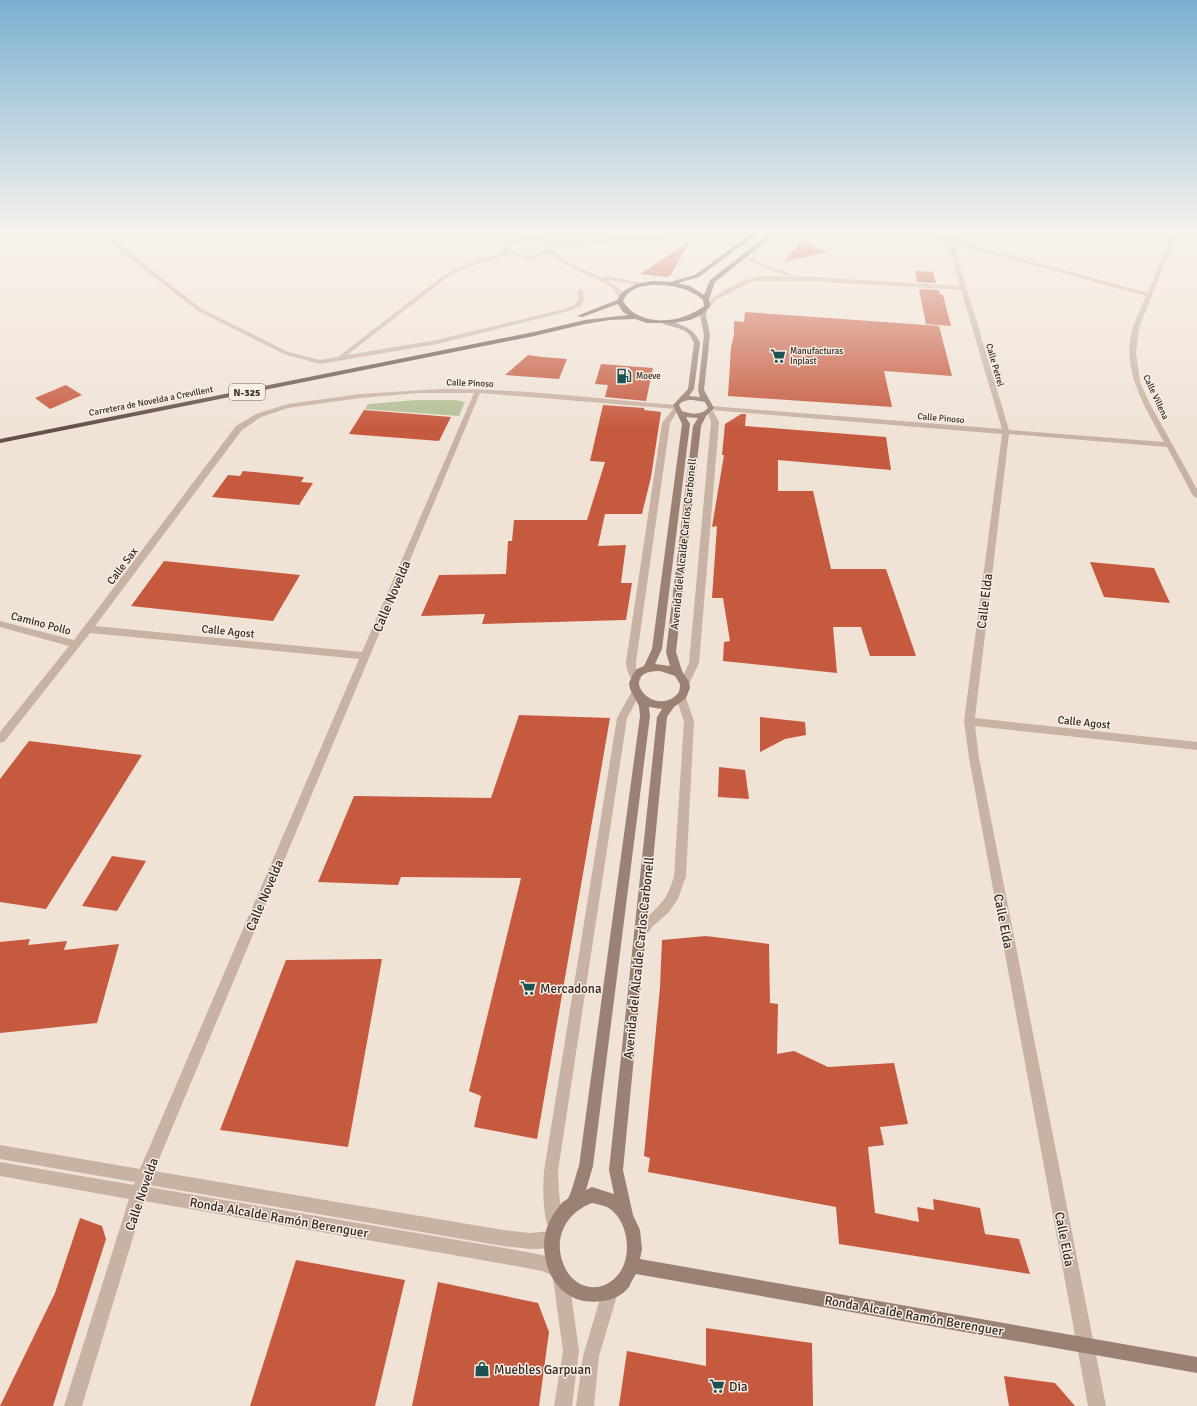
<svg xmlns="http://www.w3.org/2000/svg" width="1197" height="1406" viewBox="0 0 1197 1406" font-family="Signika,sans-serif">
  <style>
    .green { fill: #b3bf97 }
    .building { fill: #c65a3f }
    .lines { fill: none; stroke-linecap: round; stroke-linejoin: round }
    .service { fill: #c8b2a3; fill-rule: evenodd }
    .minor { fill: #c8b2a3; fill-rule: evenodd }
    .tertiary { fill: #c8b2a3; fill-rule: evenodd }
    .secondary { fill: #9b8174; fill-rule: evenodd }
    .trunk { fill: #645049; fill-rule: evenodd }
    .labels { text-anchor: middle; stroke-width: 3; stroke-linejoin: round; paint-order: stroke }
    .far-poi-label { font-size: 9px; fill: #332925; stroke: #f8ede2; text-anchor: start }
    .far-street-label { font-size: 9px; fill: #332925; stroke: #f8ede2 }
    .shield { fill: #f8ede2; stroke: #6e645e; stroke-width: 1 }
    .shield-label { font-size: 10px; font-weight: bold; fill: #332925 }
    .street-label { font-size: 11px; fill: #332925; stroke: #f8ede2 }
    .near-street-label { font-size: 13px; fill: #332925; stroke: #f8ede2 }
    .near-poi-label { font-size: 13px; fill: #332925; stroke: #f8ede2; text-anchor: start }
  </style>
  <rect width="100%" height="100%" fill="#f0e3d6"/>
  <!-- green -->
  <path class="green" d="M417 400H456L465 402 459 416 365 409 368 404Z"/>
  <!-- building -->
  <path class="building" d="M802 240 826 252 784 262Z
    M690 241 670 276 666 277 640 274Z
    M915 271 933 272 936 283 917 282Z
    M919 289 939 290 940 294 943 295 951 326 926 324Z
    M745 312 939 326 952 376 884 371 892 407 728 396 731 347 734 335V321L744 322Z
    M528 355 542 357 567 359 559 379 505 375Z
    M601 364 653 368 646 401 605 397 608 385 595 384Z
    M66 385 82 395 50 409 35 398Z
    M603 405 644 408V410L661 412 651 477 642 514H605L598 546 626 545 621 583H632L626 620 482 624 485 614 421 616 439 575 506 574 508 541H512L514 520H587L605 462 590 461Z
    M364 410 451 417 439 441 349 434Z
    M741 414H746L745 426 886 437 891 470 778 460V491H813L831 569H886L916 656H870L861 627H833L837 673 723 661 724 642 730 641 723 598H712L717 526 712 527 724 455H722L725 424Z
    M243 471 304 477 301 482 313 483 299 505 212 497 228 475 240 476Z
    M164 561 300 575 273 621 131 606Z
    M1090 562 1154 568 1170 603 1104 597Z
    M519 715 610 718 537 1139 474 1127 481 1096 469 1091 521 878 401 877 398 885 318 882 354 796 491 798Z
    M760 717 805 722 806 735 785 739 760 752Z
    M29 741 142 755 46 909 0 902V779Z
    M719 767 745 770 749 799 718 797Z
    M112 856 146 861 117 911 82 906Z
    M706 936 769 944 770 1003 778 1004 777 1054 794 1051 828 1067 894 1063 908 1124 880 1127 884 1145 868 1147 875 1213 919 1222 917 1207 934 1210 933 1199 980 1208 985 1234 1019 1239 1030 1274 839 1244 836 1207 648 1172 650 1158 644 1156 660 987 662 940Z
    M30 939 28 945 67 941 64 950 119 944 97 1023 0 1033V942Z
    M382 959 348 1147 220 1130 286 960Z
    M80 1218 102 1226 106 1239 53 1406H0L55 1293Z
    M296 1260 405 1280 375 1406H250Z
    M438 1282 538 1303 549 1332 539 1406H412Z
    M706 1328 812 1343 813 1406H619L627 1351 706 1366Z
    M1004 1376 1055 1383 1075 1406H1009Z"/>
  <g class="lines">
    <!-- service -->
    <path class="service" d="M749 258H753L763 264 791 274 788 276 759 266 749 260Z
      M762 276 813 277 816 279 813 281H753L716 300 709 308 704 307C715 293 744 278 762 276Z
      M676 407 679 409 670 423 636 662V668L641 679 639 682H633C629 675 626 669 626 662L662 423 674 408Z
      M710 409 713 411 719 422 699 663 688 686H682L680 683 689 663 711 422 707 411Z
      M636 688 639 689 641 692 627 718 558 1171 559 1192 563 1226 560 1231 555 1234 550 1231C542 1214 543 1190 544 1171L617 718 633 689Z
      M681 694 685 695 686 698 694 721 686 876 678 899 669 912 652 927 644 939 640 941 636 939 634 935C640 921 651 915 660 904 668 896 671 886 674 876L684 721 676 698 677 695Z"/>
    <!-- minor -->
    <path class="minor" d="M105 233H110L132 255 202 309 288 352 320 360 338 357 441 277 456 268 507 252 503 249 508 241C523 237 540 234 553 243L689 233 676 238 555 246 552 250 572 264 603 278 606 276 649 284 646 286 607 280 620 289 624 297 621 299 609 285 568 266 549 253 538 258 529 259 510 254 460 270 445 279 347 355 437 340 565 309 576 304 578 299 577 291 580 289 583 291 584 299 581 306 569 311 437 344 320 364 284 354 198 311 128 257ZM524 240 544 241 549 246V248C538 258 520 258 509 249L512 243Z
      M919 233H928L952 240 953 233H958L957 241 1148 293 1172 233H1177L1139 328 1136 353 1140 382 1150 404 1197 489V498L1193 496 1167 447 1009 434 975 718 1197 742V750L975 726 979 758 1106 1406H1088L969 758 964 721 1002 434 711 410 708 408 711 406 1002 429 961 290 813 281 810 279 813 277 960 286 949 249 951 243ZM956 244 1146 296C1142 306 1137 316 1133 327 1120 369 1145 407 1164 442L1009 430 955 249Z
      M439 389C518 388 597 399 676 405L679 407 676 409 480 393 154 1171 503 1230 530 1233 552 1231 558 1233 560 1239 558 1245C541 1252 521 1248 503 1246L149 1185 148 1187 527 1252 542 1255 563 1263 565 1269 563 1275 557 1277 542 1271 527 1268 144 1201 82 1406H64L129 1199 0 1176V1162L134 1185 135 1182 0 1159V1145L140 1169 359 659 90 633 4 742 0 743V732L69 646 0 627V621L74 640 236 426 256 414 288 404 360 394ZM419 393H474L362 652 95 626 242 430 261 417 288 408 360 398Z"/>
    <!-- tertiary -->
    <path class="tertiary" d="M561 1270 567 1272 569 1278 579 1351 572 1406H554L563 1351 553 1278 555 1272Z
      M610 1284 616 1286 618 1292 599 1356 594 1406H576L583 1356 602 1292 604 1286Z"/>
    <!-- secondary -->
    <path class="secondary" d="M702 309 707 310 706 315 710 335 704 390 714 408 706 416 701 426 676 652 682 671 689 682 690 688 686 698 674 707 667 717 623 1170 633 1215 640 1230 642 1249 640 1259 1197 1357V1373L636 1274C633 1278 631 1283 629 1287 623 1295 612 1300 603 1301 565 1307 543 1277 544 1242 545 1228 552 1214 561 1204 563 1201 567 1200 568 1198 572 1193 576 1173 579 1166L640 716 639 706 630 689 629 683 633 674 637 669 644 666 652 649 682 424 673 405 688 389 694 343C687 324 672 330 660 322L663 320C679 323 694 327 700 343L694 389 689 396 700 397 698 390 704 335 700 315ZM693 400 705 402 708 408C700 416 691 414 682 411L679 405C683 400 688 400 693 400ZM686 417 698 418 693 426 666 652 670 666 655 664 662 649 690 424ZM660 671 675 676 680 684C680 690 679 694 674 697 649 715 617 670 660 671ZM649 707 662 709 657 717 609 1170 614 1194 592 1187 586 1190 593 1166 650 716ZM592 1203C597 1204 602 1205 607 1207 629 1219 634 1259 616 1277 598 1296 571 1287 563 1263 553 1237 567 1212 592 1203Z"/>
    <!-- trunk -->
    <path class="trunk" d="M752 233H759L699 277 678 283 690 286 704 295 710 280 770 233H777L715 282 709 299 710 307 701 315 690 320 674 323H647L635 319 610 320 585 324 534 336 0 443V439L534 332 585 320 628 315 623 312 618 304 582 317 577 316 617 300 622 292 636 284 652 281 672 282 673 281 695 275ZM652 285C671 285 688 287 703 300L704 306C681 324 639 328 623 301 628 289 640 286 652 285Z"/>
  </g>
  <!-- sky -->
  <linearGradient id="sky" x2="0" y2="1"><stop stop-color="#7ab1d0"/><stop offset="0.54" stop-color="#f8f2ed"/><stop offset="1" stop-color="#f8f2ed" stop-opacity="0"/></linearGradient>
  <rect width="1197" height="430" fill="url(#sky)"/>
  <!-- icons -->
  <defs>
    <g id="supermarket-bare" transform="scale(1.2)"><path d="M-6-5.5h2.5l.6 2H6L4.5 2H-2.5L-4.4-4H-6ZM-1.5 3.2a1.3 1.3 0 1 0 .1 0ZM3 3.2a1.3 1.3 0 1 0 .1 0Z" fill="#1b5253" stroke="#f8ede2" stroke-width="2.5" paint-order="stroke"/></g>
    <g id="fuel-bare" transform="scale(1.2)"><path d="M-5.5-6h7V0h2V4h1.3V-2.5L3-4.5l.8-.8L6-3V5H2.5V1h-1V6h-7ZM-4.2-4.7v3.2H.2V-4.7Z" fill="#1b5253" stroke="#f8ede2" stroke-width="2.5" paint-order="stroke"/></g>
    <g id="shop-bare" transform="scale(1.2)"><path d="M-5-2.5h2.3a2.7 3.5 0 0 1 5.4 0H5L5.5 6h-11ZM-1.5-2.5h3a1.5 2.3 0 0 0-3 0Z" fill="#1b5253" stroke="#f8ede2" stroke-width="2.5" paint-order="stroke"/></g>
  </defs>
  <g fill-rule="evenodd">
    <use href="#supermarket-bare" x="778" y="356"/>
    <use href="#fuel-bare" x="624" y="376"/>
    <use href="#supermarket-bare" x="528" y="988"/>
    <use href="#shop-bare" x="482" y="1369"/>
    <use href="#supermarket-bare" x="717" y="1386"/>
  </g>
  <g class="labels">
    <!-- far-poi labels -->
    <g class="far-poi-label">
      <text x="790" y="354">Manufacturas<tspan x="790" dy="10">Inplast</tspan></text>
      <text x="636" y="379">Moeve</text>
    </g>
    <!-- far-street labels -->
    <g class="far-street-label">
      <text transform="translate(995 365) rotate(74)" y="3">Calle Petrel</text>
      <text transform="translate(470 383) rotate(2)" y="3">Calle Pinoso</text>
      <text transform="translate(1156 397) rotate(65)" y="3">Calle Villena</text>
      <text transform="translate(151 401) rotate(-11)" y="3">Carretera de Novelda a Crevillent</text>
      <text transform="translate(941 418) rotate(5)" y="3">Calle Pinoso</text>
    </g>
    <!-- shield labels -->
    <rect class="shield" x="229" y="384" width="36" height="16" rx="3"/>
    <g class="shield-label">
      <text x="247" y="396">N-325</text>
    </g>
    <!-- street labels -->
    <g class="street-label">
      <text transform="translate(683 544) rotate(-84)" y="4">Avenida del Alcalde Carlos Carbonell</text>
      <text transform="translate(122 566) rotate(-53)" y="4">Calle Sax</text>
      <text transform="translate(41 623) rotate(15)" y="4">Camino Pollo</text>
      <text transform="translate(228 631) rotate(6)" y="4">Calle Agost</text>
      <text transform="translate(1084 722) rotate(6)" y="4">Calle Agost</text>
    </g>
    <!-- near-street labels -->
    <g class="near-street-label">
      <text transform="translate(391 596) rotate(-67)" y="5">Calle Novelda</text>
      <text transform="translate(984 601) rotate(-83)" y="5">Calle Elda</text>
      <text transform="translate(264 895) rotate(-67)" y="5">Calle Novelda</text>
      <text transform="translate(1004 921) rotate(79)" y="5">Calle Elda</text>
      <text transform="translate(638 958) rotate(-84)" y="5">Avenida del Alcalde Carlos Carbonell</text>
      <text transform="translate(141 1194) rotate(-71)" y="5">Calle Novelda</text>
      <text transform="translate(279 1217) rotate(10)" y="5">Ronda Alcalde Ramón Berenguer</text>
      <text transform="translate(1065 1239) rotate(79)" y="5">Calle Elda</text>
      <text transform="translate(914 1315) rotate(10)" y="5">Ronda Alcalde Ramón Berenguer</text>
    </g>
    <!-- near-poi labels -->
    <g class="near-poi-label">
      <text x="540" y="993">Mercadona</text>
      <text x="494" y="1374">Muebles Garpuan</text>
      <text x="729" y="1391">Dia</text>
    </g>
  </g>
</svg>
